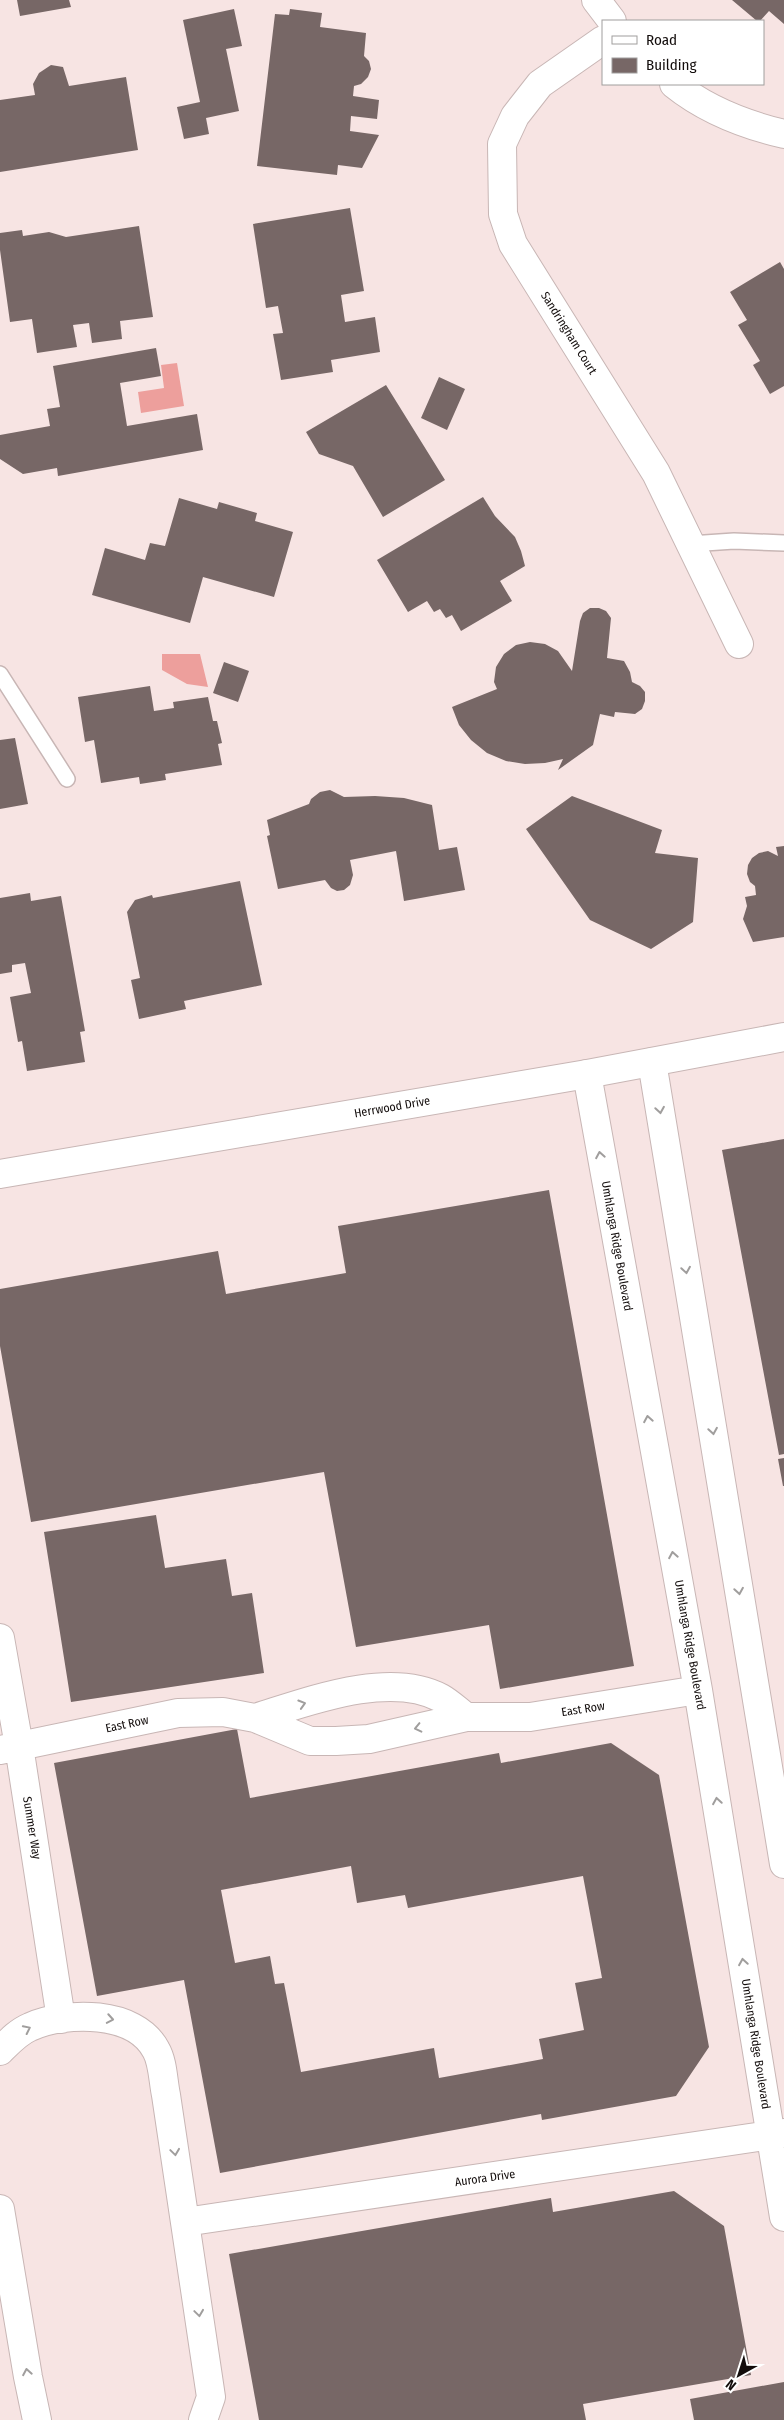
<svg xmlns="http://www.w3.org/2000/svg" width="784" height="2420" viewBox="0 0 784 2420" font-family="'Fira Sans Condensed',sans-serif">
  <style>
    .water { fill: #ed9f9c }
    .building { fill: #776766; fill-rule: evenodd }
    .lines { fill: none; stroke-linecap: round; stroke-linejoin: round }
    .service-casing { stroke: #c8b6b5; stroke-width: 18 }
    .minor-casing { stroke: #c8b6b5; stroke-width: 30 }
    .tertiary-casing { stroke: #c8b6b5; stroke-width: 30 }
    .service { stroke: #fff; stroke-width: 15 }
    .minor { stroke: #fff; stroke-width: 28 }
    .tertiary { stroke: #fff; stroke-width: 28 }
    .oneway { stroke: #a09e9d }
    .labels { text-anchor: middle; stroke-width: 4.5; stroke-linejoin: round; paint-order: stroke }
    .street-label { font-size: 12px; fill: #120c0b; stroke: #fff }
  </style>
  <rect width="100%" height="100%" fill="#f7e4e3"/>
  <!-- water -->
  <path class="water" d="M177 363 184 406 141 413 138 392 164 388 161 365Z
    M162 654H200L208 687 187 684 162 670Z"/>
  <!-- building -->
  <path class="building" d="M17 0H69L71 7 20 16Z
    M732 0H784V24L769 11 760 21H757Z
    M234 9 242 46 226 49 239 111 206 118 209 134 184 139 177 107 200 102 183 20Z
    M290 9 322 13 320 27 366 33 364 56 369 61 371 69 368 77 361 84 354 86 353 96 379 100 377 119 351 116 350 131 379 135 362 168 338 165 337 175 257 166 275 14 289 15Z
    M51 65 63 67 69 86 126 77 138 150 0 172V100L35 95 33 84 39 73Z
    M350 208 364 291 341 295 345 322 375 317 380 352 331 360 333 372 281 380 273 334 283 333 278 306 266 308 253 224Z
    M139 226 153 317 120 321 122 339 92 343 89 323 73 325 77 347 37 353 32 319 10 322 0 250V233L22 230 23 236 49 232 66 237Z
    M780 262 784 269V386L770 394 753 365 760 361 738 325 747 320 730 292Z
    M156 348 161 376 120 383 127 426 197 414 203 450 58 476 57 468 23 474 0 459V435L50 426 47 409 60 407 53 366Z
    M439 377 465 389 447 430 421 418Z
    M386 385 445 480 383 517 353 466 319 454 306 432Z
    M483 497 495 516 515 537 521 551 525 566 500 581 512 601 461 631 452 615 446 618 440 609 434 612 427 601 408 612 377 560Z
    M179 498 217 509 219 502 257 513 255 521 293 532 274 597 203 577 190 623 92 595 105 548 145 560 150 543 165 546Z
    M590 608H599L606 611 611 618 607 658 624 661 630 672 632 682 640 686 645 692V701L642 709 635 714 615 712 614 717 600 714 593 745 558 770 563 759 545 763 525 764 506 761 487 753 471 740 459 725 452 707 497 689 494 682 496 667 504 654 516 645 530 642 545 644 558 651 572 671 580 621 583 613Z
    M224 662 249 671 238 702 213 693Z
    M150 686 154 711 174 708 173 702 208 697 213 721H217L222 743 218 744 222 765 165 774 166 780 140 784 139 777 101 783 94 740 85 742 78 697Z
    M15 738 28 804 0 809V740Z
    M330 790 344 797 375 796 404 798 432 805 439 850 457 847 465 890 404 901 396 851 350 860 353 875 350 885 344 890 337 891 331 888 325 880 278 889 267 836 270 835 267 820 309 804 311 799 320 792Z
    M572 796 662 830 655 853 698 858 693 922 651 949 590 920 526 829Z
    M784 846V937L753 942 743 919 747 906 745 897 756 895 755 886 750 882 747 874 748 865 752 858 759 853 768 851 778 856 776 847Z
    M240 881 262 985 184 1001 186 1009 139 1019 131 980 140 978 127 912 135 900 152 895 153 898Z
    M30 893 31 901 61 896 85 1031 80 1032 85 1062 27 1071 22 1041 18 1042 10 997 31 993 25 963 12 965V972L0 974V898Z
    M784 1139V1454L779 1455 722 1150Z
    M549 1190 634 1666 500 1689 489 1625 356 1647 324 1472 31 1522 0 1346V1289L218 1251 226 1294 346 1273 338 1226Z
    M784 1458V1486H783L778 1459Z
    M156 1515 165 1568 226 1559 232 1596 252 1593 264 1673 71 1702 44 1532Z
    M237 1729 250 1798 499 1753 501 1763 611 1743 659 1775 709 2047 676 2096 542 2120 541 2114 220 2173 184 1980 97 1996 54 1763ZM351 1866 357 1903 405 1895 408 1908 583 1876 602 1978 575 1983 584 2030 539 2039 543 2059 439 2078 434 2048 301 2072 284 1983 275 1984 270 1956 235 1963 221 1890Z
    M674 2191 724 2226 751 2375 583 2404 586 2420H259L229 2254 551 2198 553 2212Z
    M784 2382V2420H694L690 2399Z"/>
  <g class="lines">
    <!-- service casing -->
    <g class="service-casing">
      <path id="service" d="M690 544 734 541 784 543
        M0 674 67 779"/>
    </g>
    <!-- minor casing -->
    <g class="minor-casing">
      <path id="minor" d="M596 0 612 21
        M603 40 540 84 515 116 502 144 503 214 513 244 656 473 739 644
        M674 84C705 109 746 125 784 134
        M652 1062 784 1864
        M587 1074 698 1690 784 2217
        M0 1638 19 1746 61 2019
        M255 1718C307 1702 389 1670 441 1698 450 1703 458 1711 466 1717
        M0 1750 178 1713 223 1712 255 1718 310 1741H336L369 1739 466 1717H530L698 1690
        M0 2051C9 2042 18 2032 30 2027 66 2011 135 2010 156 2050 163 2062 163 2081 166 2095L211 2397 203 2420
        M0 2209 28 2377 37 2420
        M185 2222 784 2133"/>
    </g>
    <!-- tertiary casing -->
    <g class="tertiary-casing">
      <path id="tertiary" d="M0 1174 587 1074 784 1037"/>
    </g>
    <!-- service -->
    <use href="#service" class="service"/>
    <!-- minor -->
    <use href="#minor" class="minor"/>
    <!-- tertiary -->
    <use href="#tertiary" class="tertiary"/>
  </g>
  <!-- one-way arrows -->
  <defs><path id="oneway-chevron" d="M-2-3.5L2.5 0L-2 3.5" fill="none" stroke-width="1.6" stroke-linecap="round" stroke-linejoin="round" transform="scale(1.25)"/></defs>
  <g class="oneway">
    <use href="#oneway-chevron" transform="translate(660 1110) rotate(81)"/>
    <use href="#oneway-chevron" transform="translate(600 1155) rotate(-100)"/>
    <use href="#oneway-chevron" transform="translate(686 1270) rotate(81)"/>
    <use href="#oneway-chevron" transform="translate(648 1419) rotate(-100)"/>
    <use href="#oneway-chevron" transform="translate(713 1431) rotate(81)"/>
    <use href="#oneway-chevron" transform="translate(673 1555) rotate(-100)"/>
    <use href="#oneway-chevron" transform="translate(739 1591) rotate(81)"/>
    <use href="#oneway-chevron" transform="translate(302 1704) rotate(-17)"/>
    <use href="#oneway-chevron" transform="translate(418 1728) rotate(167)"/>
    <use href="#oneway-chevron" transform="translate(717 1801) rotate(-99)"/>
    <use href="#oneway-chevron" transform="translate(743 1962) rotate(-99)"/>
    <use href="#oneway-chevron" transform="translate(110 2019) rotate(10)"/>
    <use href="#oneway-chevron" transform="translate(27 2029) rotate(-26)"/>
    <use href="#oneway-chevron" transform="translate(175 2152) rotate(82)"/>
    <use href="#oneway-chevron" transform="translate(199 2313) rotate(82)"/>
    <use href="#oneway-chevron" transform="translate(27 2372) rotate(-100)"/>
  </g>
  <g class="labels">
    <!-- street labels -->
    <g class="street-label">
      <text transform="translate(569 333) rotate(58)" y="4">Sandringham Court</text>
      <text transform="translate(392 1107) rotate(-10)" y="4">Herrwood Drive</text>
      <text transform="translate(617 1246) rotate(80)" y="4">Umhlanga Ridge Boulevard</text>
      <text transform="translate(690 1645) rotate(80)" y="4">Umhlanga Ridge Boulevard</text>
      <text transform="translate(583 1709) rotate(-9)" y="4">East Row</text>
      <text transform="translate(127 1724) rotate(-12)" y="4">East Row</text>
      <text transform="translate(32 1828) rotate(81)" y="4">Summer Way</text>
      <text transform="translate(756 2044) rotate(81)" y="4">Umhlanga Ridge Boulevard</text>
      <text transform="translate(485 2178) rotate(-8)" y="4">Aurora Drive</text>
    </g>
  </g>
  <!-- legend -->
  <rect x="602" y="20" width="162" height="65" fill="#ffffff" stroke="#a09e9d"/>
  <rect x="612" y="36" width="25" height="8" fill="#ffffff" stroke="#a09e9d"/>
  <text x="646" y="45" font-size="15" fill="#120c0b">Road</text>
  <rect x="612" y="58" width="25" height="15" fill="#776766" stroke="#a09e9d"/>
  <text x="646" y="70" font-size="15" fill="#120c0b">Building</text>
  <!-- north arrow -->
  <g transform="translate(739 2375) rotate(219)" stroke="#ffffff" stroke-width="4" paint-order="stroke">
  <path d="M0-4L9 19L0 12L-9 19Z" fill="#120c0b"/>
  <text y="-8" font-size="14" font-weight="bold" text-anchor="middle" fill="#120c0b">N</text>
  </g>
</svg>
